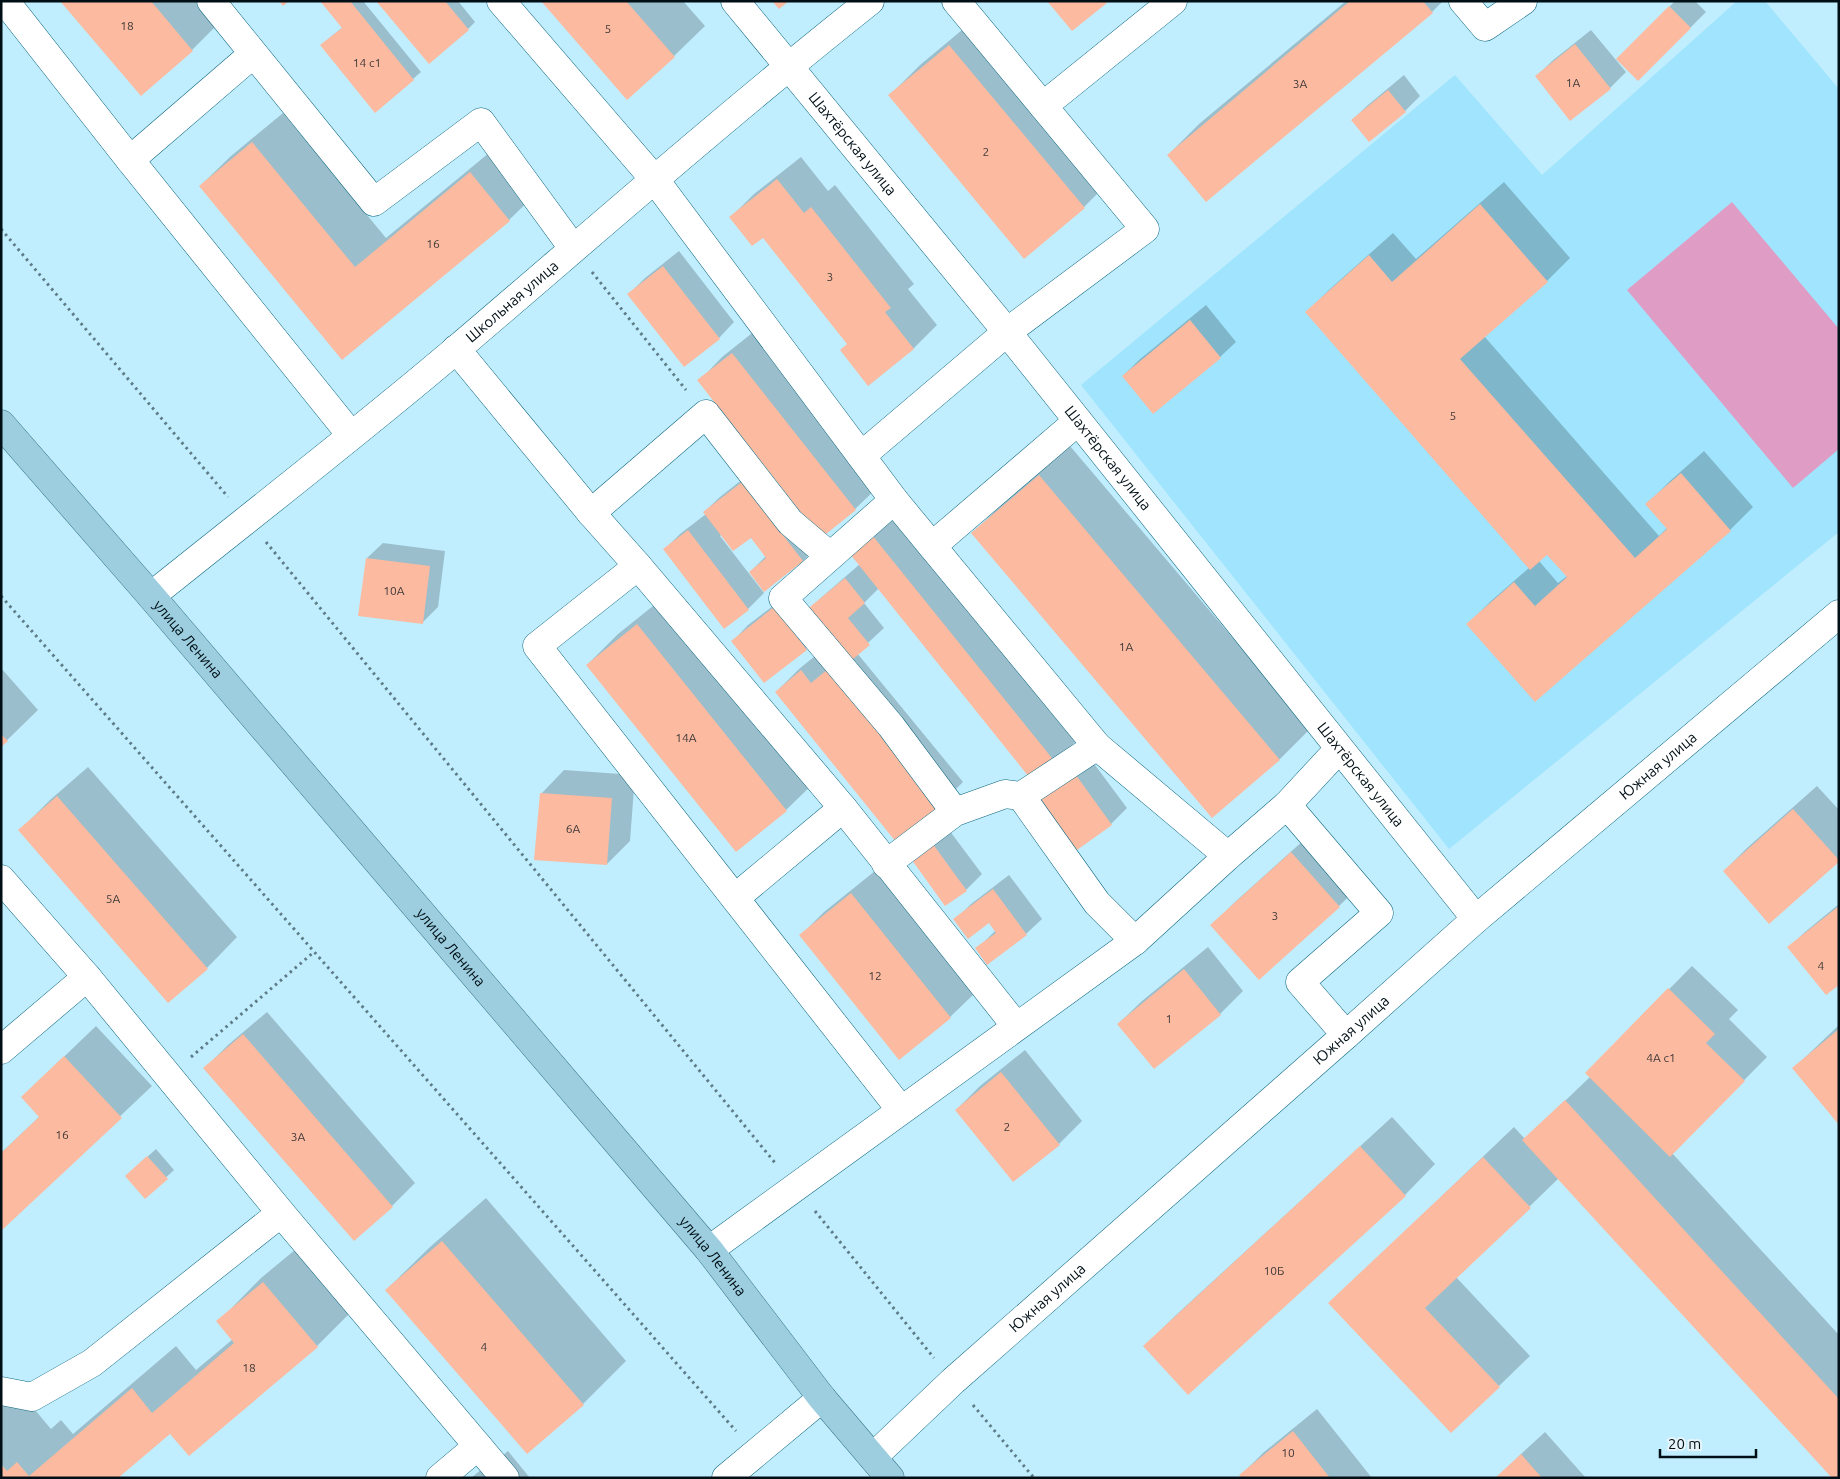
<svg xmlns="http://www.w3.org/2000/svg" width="1840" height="1479" viewBox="0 0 1840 1479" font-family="Ubuntu,sans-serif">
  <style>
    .built { fill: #a0e4fd }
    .green { fill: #df9dc5 }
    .shadow { fill: #0003; fill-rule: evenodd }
    .building { fill: #fcbaa0 }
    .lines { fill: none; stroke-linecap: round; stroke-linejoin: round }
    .minor-casing { stroke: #0d677f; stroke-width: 29 }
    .major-casing { stroke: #3a768b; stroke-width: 29 }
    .path { stroke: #5e7c87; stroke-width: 3; stroke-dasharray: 2.5 4; stroke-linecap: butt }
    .minor { stroke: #fff; stroke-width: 28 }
    .major { stroke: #9ccedf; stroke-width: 28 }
    .labels { text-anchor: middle; stroke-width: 4.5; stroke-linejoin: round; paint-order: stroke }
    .number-label { font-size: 12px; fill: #3f3a38 }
    .street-label { font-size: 15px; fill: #000f16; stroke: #e7f5fb }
  </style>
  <rect width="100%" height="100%" fill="#c1eefe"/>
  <!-- built -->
  <path class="built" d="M1737 1H1765L1839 89V532L1449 849 1081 385 1455 75 1542 175Z"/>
  <!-- green -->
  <path class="green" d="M1732 202 1839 329V449L1793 488 1627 290Z"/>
  <!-- shadow -->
  <path class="shadow" d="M62 1H208L223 19 192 50 141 94Z
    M322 1H363L421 72 413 79 329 38 343 27Z
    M378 1H458L475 22 468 29Z
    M542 1H683L705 26 674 56 627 98Z
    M1346 1H1443L1432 12 1168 155 1199 124Z
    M1675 1H1695L1706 12 1638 80 1618 59Z
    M980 15 1114 177 1084 207 890 95 920 65Z
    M1591 30 1626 72 1610 88 1571 119 1537 76 1552 61Z
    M1404 75 1420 96 1405 111 1352 120 1368 105Z
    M283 113 386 238 501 143 540 190 509 220 342 358 200 186 231 156Z
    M801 157 828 191 835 185 914 284 908 289 937 325 914 348 869 385 848 344 763 236 731 217 754 194Z
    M1504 182 1570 258 1547 281 1484 336 1659 536 1667 528 1647 504 1670 481 1704 451 1753 507 1730 530 1535 701 1468 624 1491 601 1530 567 1307 312 1330 289 1393 233 1416 259ZM1548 553 1567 576 1558 583 1539 561Z
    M679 251 734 322 719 338 629 294 645 278Z
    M1206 305 1236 342 1220 357 1123 376 1139 360Z
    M756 330 879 486 855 509 821 536 699 381 722 357Z
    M1070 446 1310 729 1280 759 1212 816 973 533 1003 503Z
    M758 467 818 545 803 561 765 590 750 572 766 556 751 536 722 534 720 536 764 593 748 609 724 627 665 549 680 534 706 514 704 512 720 497Z
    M896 513 1078 739 1055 763 879 588 864 603 884 628 857 653 963 782 939 806 776 692 799 669 825 648 807 611 823 596 860 564 852 554Z
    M383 543 445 551 438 607 422 623 367 558Z
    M790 593 821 633 806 649 733 641 748 625Z
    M668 594 817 780 786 810 587 665 618 634Z
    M1 668 38 710 1 746Z
    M1089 757 1127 808 1111 824 1070 854 1033 802Z
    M88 767 237 937 207 968 20 830 50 800Z
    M564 770 635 775 630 841 607 864 541 794Z
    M1817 786 1839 810V861L1724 871 1747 848Z
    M946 826 982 874 966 890 927 840Z
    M1315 830 1363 883 1339 906 1259 978 1212 925 1235 902Z
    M875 871 974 994 950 1017 900 1058 801 935 824 912Z
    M1009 875 1042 919 1026 934 977 949 996 930 989 921 955 920 971 904Z
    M1839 904V983L1789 947 1805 932Z
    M1208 947 1243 991 1220 1014 1118 1024 1142 1001Z
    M1692 966 1738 1010 1729 1019 1767 1057 1672 1153 1839 1335V1478L1559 1178 1456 1277 1530 1356 1499 1386 1330 1303 1514 1127 1525 1139 1590 1077 1586 1073Z
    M267 1012 415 1183 392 1206 354 1239 205 1068 228 1045Z
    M1839 1025V1123L1794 1068Z
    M96 1026 152 1086 1 1229V1153L40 1116 22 1097Z
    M1025 1050 1082 1121 1059 1144 956 1110 980 1086Z
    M1392 1117 1435 1164 1405 1195 1188 1394 1145 1346 1175 1316Z
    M156 1149 174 1170 145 1197 134 1169Z
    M486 1198 626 1361 583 1404 386 1290 430 1247Z
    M307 1240 360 1303 317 1346 170 1432 116 1478H1V1390L20 1392 51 1429 61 1420 73 1434 176 1346 196 1370 233 1339 218 1322 261 1278Z
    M1317 1409 1372 1478H1243L1241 1475 1264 1452Z
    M1545 1432 1586 1478H1498L1521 1454Z
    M508 1451 530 1478H471L483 1468 484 1471Z"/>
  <!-- building -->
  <path class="building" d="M60 1H151L193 51 141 96Z
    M279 1H289L283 6Z
    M320 1H350L414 80 375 113 320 45 342 28Z
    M376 1H445L469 30 429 64Z
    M541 1H626L675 57 627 100Z
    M772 1H789L779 9Z
    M1047 1H1106L1107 3 1072 31Z
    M1350 1H1423L1433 13 1206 202 1167 155Z
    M1669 6 1691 28 1638 81 1616 59Z
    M1575 44 1611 89 1570 121 1535 76Z
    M949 45 1085 208 1024 259 888 95Z
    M1388 90 1406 112 1369 142 1351 120Z
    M252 142 355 267 470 172 510 221 342 360 199 186Z
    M777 179 804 213 811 207 891 308 885 312 914 349 868 386 840 350 847 344 763 238 752 246 729 217Z
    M1480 204 1548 282 1460 359 1635 558 1667 529 1645 504 1681 473 1731 531 1535 702 1466 624 1514 582 1535 606 1567 577 1547 555 1530 570 1305 312 1369 255 1392 282Z
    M663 266 720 339 684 367 627 294Z
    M1190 320 1221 358 1153 414 1122 376Z
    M732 353 856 510 821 538 697 380Z
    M1039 475 1280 760 1212 818 971 533Z
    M742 482 803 561 764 592 749 572 766 558 751 538 733 551 703 512Z
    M688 530 749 610 724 629 663 549Z
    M872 535 1056 763 1033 782 850 554Z
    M366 558 430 566 423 624 358 616Z
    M845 578 865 603 848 618 870 645 848 663 805 611Z
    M774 607 807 650 764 683 731 641Z
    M637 624 787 811 736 852 586 665Z
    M828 669 940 807 896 842 775 692 801 670 811 683Z
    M1 734 8 741 1 747Z
    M1073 771 1112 825 1070 855 1031 802Z
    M540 793 612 798 607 865 534 860Z
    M57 796 208 969 168 1003 18 830Z
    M1793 809 1839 860V862L1769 924 1723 871Z
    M930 840 967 891 945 906 909 856Z
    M1291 852 1340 907 1259 980 1210 925Z
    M993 889 1027 935 987 965 975 948 996 933 989 923 968 939 953 919Z
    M851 893 951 1018 899 1060 799 935Z
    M1839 906V985L1826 995 1787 947Z
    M1184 969 1221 1015 1154 1069 1117 1024Z
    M1668 988 1715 1034 1706 1043 1745 1081 1670 1157 1585 1073Z
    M1839 1029V1125L1792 1068Z
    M243 1034 393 1207 354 1241 203 1068Z
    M64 1056 122 1118 1 1231V1153L39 1117 21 1097Z
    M1001 1072 1060 1145 1013 1182 955 1110Z
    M1565 1100 1839 1399V1478H1832L1522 1140Z
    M1360 1146 1406 1196 1188 1395 1143 1346Z
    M147 1156 168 1179 145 1199 125 1176Z
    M1483 1157 1531 1208 1425 1308 1500 1387 1451 1433 1328 1303Z
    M442 1241 584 1405 527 1454 385 1290Z
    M263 1282 318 1347 189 1456 170 1434 118 1478H1V1464L7 1471 17 1462 29 1476 132 1388 152 1413 234 1343 216 1321Z
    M1293 1431 1330 1478H1242L1239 1475Z
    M1521 1454 1542 1478H1495Z"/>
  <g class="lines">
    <!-- minor casing -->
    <g class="minor-casing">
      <g id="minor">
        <path d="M5 1 130 160 351 435"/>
        <path d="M211 1 374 202 481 122 573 248"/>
        <path d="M501 1 655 180 894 500 1097 746 1228 856"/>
        <path id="s1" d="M735 1 1007 332 1476 919"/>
        <path d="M1463 1 1485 27 1523 1"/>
        <path d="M1043 106 1173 1"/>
        <path d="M130 160 253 54"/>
        <path d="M456 349 591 513 638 566 843 808 1016 1026"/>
        <path d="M861 456 1007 332 1145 229 956 1"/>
        <path d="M894 500 783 598 891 726 955 812"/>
        <path d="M591 513 706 414 790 522 830 556"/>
        <path d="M932 546 1078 421"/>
        <path d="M638 566 537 646 901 1110"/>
        <path id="s2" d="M151 596C253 514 358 433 458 348 594 232 729 113 870 1"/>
        <path d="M1021 796 1097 903 1135 941"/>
        <path d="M1287 805 1379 913 1300 982 1346 1035"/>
        <path d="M886 864 955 812 1005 794 1021 796 1097 746"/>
        <path d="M1 879 87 977 281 1213 505 1478"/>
        <path d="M735 898 843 808"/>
        <path d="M1 1050 87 977"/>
        <path d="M709 1250 1135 941 1228 856 1287 805 1339 749"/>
        <path d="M1 1391 32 1397 92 1363 281 1213"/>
        <path id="s3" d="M873 1457 953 1381 1346 1035 1476 919 1839 614"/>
        <path d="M440 1478 478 1446"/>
        <path d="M726 1478 822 1398"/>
      </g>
    </g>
    <!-- major casing -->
    <g class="major-casing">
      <g id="major">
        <path id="s4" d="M1 424 151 596 709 1250 822 1398 890 1478"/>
      </g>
    </g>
    <!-- path -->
    <path class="path" d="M1 229 228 497
      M592 272 686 390
      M266 542 776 1164
      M1 596 736 1431
      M191 1057 314 952
      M815 1211 934 1358
      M973 1405 1034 1478"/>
    <!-- minor -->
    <use href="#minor" class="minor"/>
    <!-- major -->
    <use href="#major" class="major"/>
  </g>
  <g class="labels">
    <!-- number labels -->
    <g class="number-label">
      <text x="127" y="30">18</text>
      <text x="608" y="33">5</text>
      <text x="367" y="67">14 с1</text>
      <text x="1573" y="87">1А</text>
      <text x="1300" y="88">3А</text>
      <text x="986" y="156">2</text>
      <text x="433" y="248">16</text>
      <text x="830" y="281">3</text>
      <text x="1453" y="420">5</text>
      <text x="394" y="595">10А</text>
      <text x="1126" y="651">1А</text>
      <text x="686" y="742">14А</text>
      <text x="573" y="833">6А</text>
      <text x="113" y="903">5А</text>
      <text x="1275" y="920">3</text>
      <text x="1821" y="970">4</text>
      <text x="875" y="980">12</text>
      <text x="1169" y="1023">1</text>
      <text x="1661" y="1062">4А с1</text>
      <text x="1007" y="1131">2</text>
      <text x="62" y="1139">16</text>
      <text x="298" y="1141">3А</text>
      <text x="1274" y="1275">10Б</text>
      <text x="484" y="1351">4</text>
      <text x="249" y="1372">18</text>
      <text x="1288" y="1457">10</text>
    </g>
    <!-- street labels -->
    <g class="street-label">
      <text dy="5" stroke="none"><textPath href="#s1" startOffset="185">Шахтёрская улица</textPath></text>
      <text dy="5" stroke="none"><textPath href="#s2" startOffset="466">Школьная улица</textPath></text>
      <text dy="5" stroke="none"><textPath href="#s1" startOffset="590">Шахтёрская улица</textPath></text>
      <text dy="5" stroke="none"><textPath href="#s4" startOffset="285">улица Ленина</textPath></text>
      <text dy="5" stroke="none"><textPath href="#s3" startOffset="1046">Южная улица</textPath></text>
      <text dy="5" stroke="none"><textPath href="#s1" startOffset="995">Шахтёрская улица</textPath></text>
      <text dy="5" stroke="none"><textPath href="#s4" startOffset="690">улица Ленина</textPath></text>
      <text dy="5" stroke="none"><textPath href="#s3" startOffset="641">Южная улица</textPath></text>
      <text dy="5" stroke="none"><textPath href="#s4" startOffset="1095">улица Ленина</textPath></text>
      <text dy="5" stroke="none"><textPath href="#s3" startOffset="236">Южная улица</textPath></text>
    </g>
  </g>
  <!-- border -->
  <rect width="1840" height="1479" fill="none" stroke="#000f16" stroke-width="5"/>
  <!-- scale -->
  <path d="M1660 1449v8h96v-8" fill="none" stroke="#000f16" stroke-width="2.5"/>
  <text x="1668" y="1449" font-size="15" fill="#000f16" stroke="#e7f5fb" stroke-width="4" paint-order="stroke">20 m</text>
</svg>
